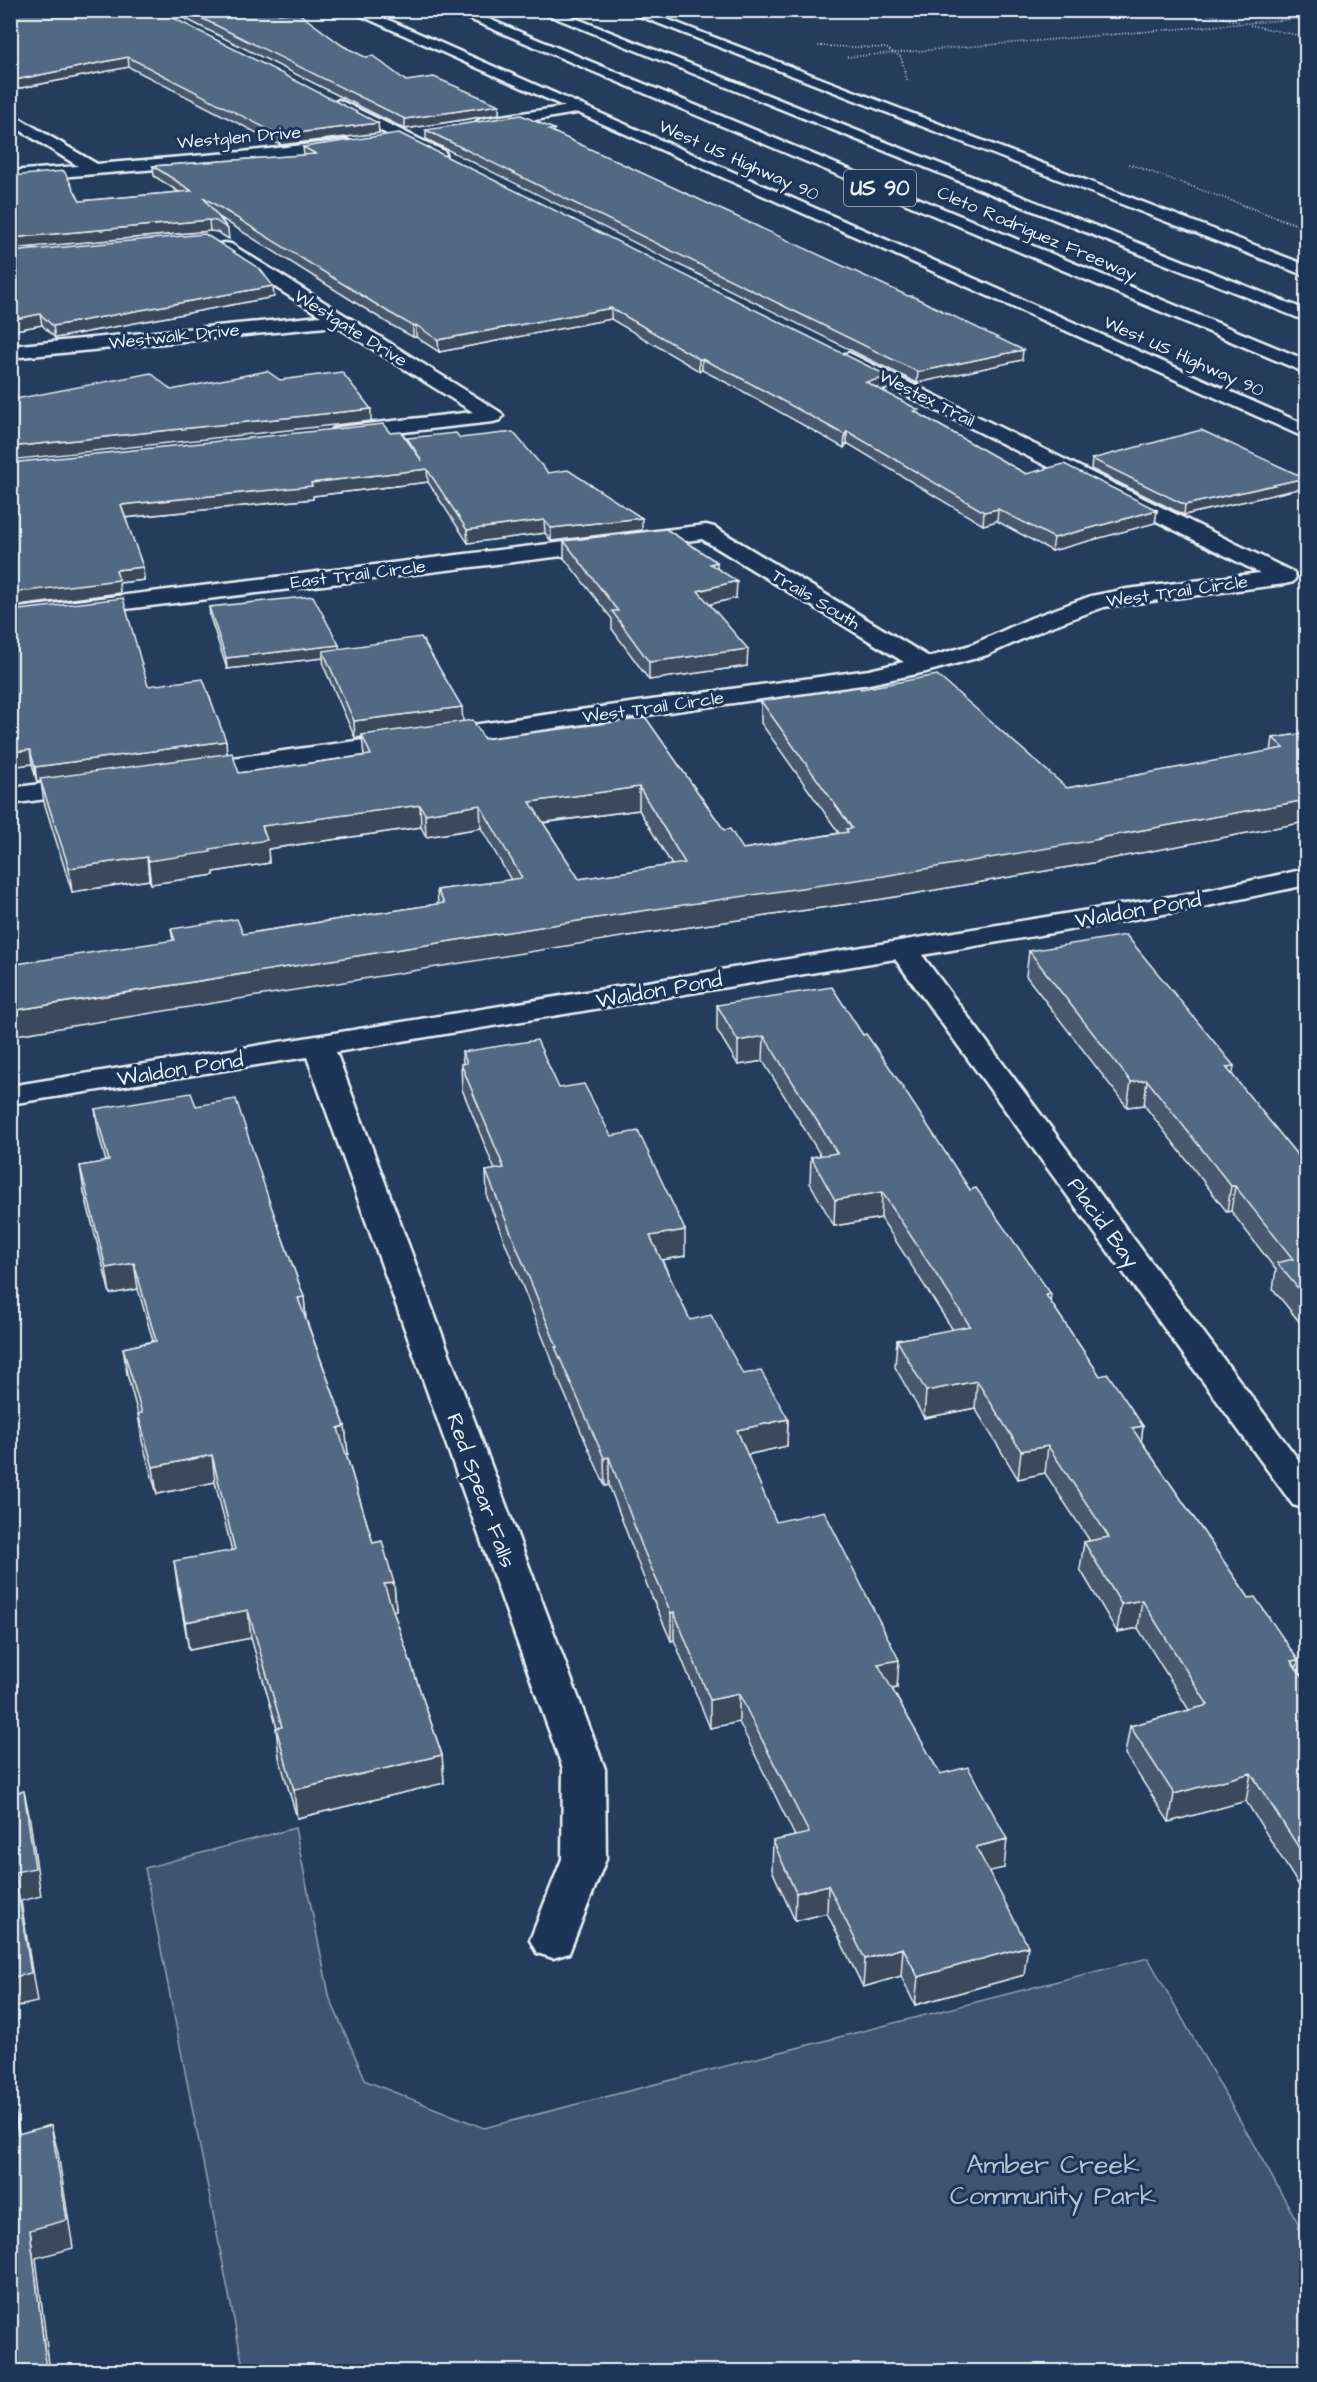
<svg xmlns="http://www.w3.org/2000/svg" width="1317" height="2382" viewBox="0 0 1317 2382" font-family="'Architects Daughter',sans-serif">
  <style>
    .green { fill: #3e5472; stroke: #93a2b5; stroke-width: 1.5 }
    .lines { fill: none; stroke-linecap: round; stroke-linejoin: round }
    .minor-casing { stroke: #e8f1f8; stroke-width: 5 }
    .secondary-casing { stroke: #e8f1f8; stroke-width: 5 }
    .motorway-casing { stroke: #e8f1f8; stroke-width: 5 }
    .path-far1 { stroke: #e8f1f8; stroke-width: 1.5; stroke-dasharray: 1 2; stroke-linecap: butt }
    .path { stroke: #e8f1f8; stroke-width: 2; stroke-dasharray: 1 2; stroke-linecap: butt }
    .minor { fill: #1d3557; fill-rule: evenodd }
    .secondary { fill: #1d3557; fill-rule: evenodd }
    .motorway { fill: #1d3557; fill-rule: evenodd }
    .wall { fill: #475970; stroke: #e8f1f8; stroke-width: 1.5; fill-rule: evenodd }
    .shaded-wall { fill: #3a485b; stroke: #e8f1f8; stroke-width: 1.5 }
    .building { fill: #536782; stroke: #e8f1f8; stroke-width: 1.5; fill-rule: evenodd }
    .labels { text-anchor: middle; stroke-width: 6; stroke-linejoin: round; paint-order: stroke }
    .far-street-label { font-size: 18px; fill: #e8f1f8; stroke: #1d3557 }
    .shield { fill: #1d3557; stroke: #abb9c8; stroke-width: 1.5 }
    .shield-label { font-size: 21px; font-weight: bold; fill: #e8f1f8 }
    .street-label { font-size: 22px; fill: #e8f1f8; stroke: #1d3557 }
    .near-park-label { font-size: 27px; fill: #b5c2d0; stroke: #1d3557 }
  </style>
  <rect width="100%" height="100%" fill="#253d5d"/>
  <filter id="ink" filterUnits="userSpaceOnUse"><feTurbulence type="fractalNoise" baseFrequency=".0167" numOctaves="2"/><feDisplacementMap in="SourceGraphic" scale="12" xChannelSelector="R" yChannelSelector="G"/><feConvolveMatrix kernelMatrix="1 2 1 2 8 2 1 2 1" color-interpolation-filters="sRGB"/></filter>
  <g filter="url(#ink)">
    <!-- green -->
    <path class="green" d="M295 1828 330 1999 366 2081 484 2128 1148 1958 1306 2237V2371H244L145 1868Z"/>
    <g class="lines">
      <!-- minor casing -->
      <g class="minor-casing">
        <path id="minor" d="M339 100 444 151 446 154 438 159 432 157 334 107 332 104Z
          M577 105 584 109 582 112 481 129 473 124 481 119Z
          M10 113 97 164 242 152 347 140 355 145 347 150 242 162 10 181V171L78 166 10 124Z
          M225 243 231 244 500 412 503 416 500 420 493 422 340 439 333 437 330 433 333 429 340 427 473 412 336 326 10 358V346L321 316 219 252 216 248 219 244Z
          M849 353 1293 572 1296 577 1293 582 1285 584 1104 607 1047 628 987 655 926 672 869 684 191 779 182 777 178 771 182 765 869 670 904 662 702 539 10 623V609L706 525 714 527 929 657 971 645 1031 618 1091 596 1127 589 1260 573 842 363 839 359 842 355Z
          M87 778 96 780 100 786 96 792 10 804V788Z
          M1306 869V885L1193 909 922 955 1306 1470V1509L1293 1505 895 959 336 1052 605 1769 606 1859 569 1953 553 1958 537 1953 530 1940 562 1859 563 1769 307 1057 10 1104V1086L1193 893Z"/>
      </g>
      <!-- secondary casing -->
      <g class="secondary-casing">
        <path id="secondary" d="M348 10H366L1306 425V438Z
          M624 10H643L1306 265V276Z"/>
      </g>
      <!-- motorway casing -->
      <g class="motorway-casing">
        <path id="motorway" d="M448 10H467L1306 360V373Z
          M536 10H555L1306 310V321Z"/>
      </g>
      <!-- path-far1 -->
      <path class="path-far1" d="M1191 10 1240 22
        M1250 25 1306 37
        M818 46 886 48 901 57 907 80
        M847 57 1306 18
        M1129 164 1246 206"/>
      <!-- path -->
      <path class="path" d="M1242 205 1306 228"/>
      <!-- minor -->
      <use href="#minor" class="minor"/>
      <!-- secondary -->
      <use href="#secondary" class="secondary"/>
      <!-- motorway -->
      <use href="#motorway" class="motorway"/>
    </g>
    <!-- wall -->
    <path class="wall" d="M10 10 378 123 379 133 280 145 129 67 10 90Z
      M168 10H273L343 46 406 81 499 105V114L405 129Z
      M554 129V133L1022 360 917 383 426 139V130Z
      M303 147 890 377 889 389 882 391 919 414 1026 474 1157 510 1155 523 1052 551 997 521 983 525 847 443 844 448 737 388 702 370 699 371 611 319 439 352 416 337H413L391 325 219 217 228 229 229 239 217 232 210 231 10 249V174L13 176 80 201 179 192 154 176 153 166 304 155Z
      M10 252 274 297 55 338 42 325 10 331Z
      M390 433 407 440 460 438 548 473 642 530 551 541 545 533 468 543 428 482 313 496V499L125 518 143 567 144 580 119 583 120 593 10 607V463Z
      M1092 459 1303 488 1184 515 1091 469Z
      M564 541 717 568 736 598 710 604 747 666 649 680 612 629V619L564 558Z
      M209 607 339 648 463 721 484 739 646 718 724 830 743 849 839 833 761 723V701L861 689 1067 788 1271 751 1273 738 1306 733V822L1098 861V862L883 899 628 936 173 941 171 929 243 934 438 904 437 890 511 880 481 828 426 837 421 827 268 849 269 863 214 872V875L151 884 149 880 72 892 44 802 41 782H37L32 764 10 767V611L148 686 226 741 227 754 239 773 364 756 362 737 355 738 324 667 323 658 227 669 210 617ZM639 810 672 865 579 879 543 823Z
      M1304 906H1306V937L1300 930Z
      M1029 951 1232 1075 1306 1166V1330L1273 1289 1276 1270 1231 1211 1227 1212 1144 1105 1127 1107 1026 976Z
      M717 1005 863 1035 970 1190 1050 1301 1100 1376 1143 1426 1141 1441 1249 1598 1298 1660 1296 1668 1306 1682V1897L1246 1801 1169 1822 1125 1754 1130 1726 1189 1710 1138 1628 1117 1632 1080 1569 1084 1542 1090 1541 1045 1473 1018 1479 975 1408 924 1418 895 1367 897 1340 953 1330 881 1218 834 1226 810 1183 811 1157 821 1156 763 1061 738 1065 717 1030Z
      M462 1052 559 1088 611 1136 685 1256 662 1260 690 1320 743 1374 788 1419 787 1446 747 1455 776 1522 897 1688 892 1689 940 1774 1004 1868 988 1871 1024 1975 915 2005 901 1976 863 1987 827 1913 795 1921 772 1870 773 1841 795 1836 739 1722 710 1728 674 1640 671 1641 643 1576 609 1485 605 1486 556 1374 555 1368 487 1197 486 1171 495 1170 462 1089 461 1064H463Z
      M196 1106 271 1206 304 1297 306 1319 345 1426 348 1454H346L373 1543 394 1583 396 1610 393 1611 442 1755 444 1783 297 1818 279 1757 276 1728H277L251 1638 189 1650 178 1589 174 1561 232 1551 215 1482 157 1494 142 1441 138 1414 127 1374 123 1348 153 1341 138 1289 110 1294 84 1192 80 1166 106 1162 99 1135 95 1109Z"/>
    <!-- shaded-wall -->
    <path class="shaded-wall" d="M128 57 129 67 10 90V81Z
      M499 105V114L405 129V119Z
      M378 123 379 133 280 145 279 135Z
      M209 220 210 231 10 249V238Z
      M273 286 274 297 55 338 53 326Z
      M611 308V319L439 352 438 340Z
      M40 314 42 325 10 331V320Z
      M416 325V337H413V326Z
      M1023 350 1022 360 917 383 918 372Z
      M699 359H702V370L699 371Z
      M890 377 889 389 865 394 866 382Z
      M371 409V421L10 460V447Z
      M847 431V443L844 448 845 435Z
      M427 469 428 482 313 496V499L122 518 121 505Z
      M1305 478 1303 488 1184 515 1185 505Z
      M998 509 997 521 983 525 984 512Z
      M1157 510 1155 523 1052 551 1054 538Z
      M642 518V530L551 541V528Z
      M544 520 545 533 468 543 467 530Z
      M717 562V579L710 564Z
      M143 567 144 580 119 583 120 593 10 607V593L116 570Z
      M737 581 736 598 698 607V591Z
      M339 645 340 656 323 651V658L227 669 226 658Z
      M748 649 747 666 649 680V662Z
      M462 707 463 723 362 735V737L355 738 354 721Z
      M226 741 227 756 37 782 35 767Z
      M30 750 32 764 10 767V752Z
      M639 787V810L531 824 530 802Z
      M1306 800V822L1098 861V862L883 899 628 936 10 1036V1011L1099 838Z
      M420 805 421 827 268 849 269 863 214 872V875L151 884 148 861 210 849 262 826Z
      M480 805 481 828 426 837 425 814Z
      M147 857 149 880 72 892 69 868Z
      M764 1036 763 1061 738 1065V1041Z
      M1234 1066 1230 1091 1226 1067Z
      M1147 1080 1144 1105 1127 1107 1131 1082Z
      M1231 1186H1235L1231 1211 1227 1212Z
      M882 1192 881 1218 834 1226 835 1200Z
      M685 1230V1256L650 1262V1236Z
      M134 1263 138 1289 110 1294 106 1268Z
      M1051 1294 1048 1320 1046 1295Z
      M304 1297 306 1324 298 1298Z
      M977 1381 975 1408 924 1418 926 1391Z
      M788 1419 787 1446 736 1457 737 1430Z
      M345 1426 348 1454 341 1455 338 1428Z
      M1143 1426 1140 1453 1132 1428Z
      M1048 1446 1045 1473 1018 1479 1021 1451Z
      M212 1455 215 1482 157 1494 153 1467Z
      M609 1457V1485L605 1486 604 1458Z
      M394 1583 396 1610 386 1612 384 1584Z
      M1142 1600 1138 1628 1117 1632 1121 1604Z
      M248 1610 251 1638 189 1650 185 1622Z
      M674 1612V1640L671 1641V1613Z
      M899 1660 897 1688 876 1692 878 1664Z
      M1298 1660 1292 1688 1291 1661Z
      M739 1694V1722L710 1728V1700Z
      M442 1755 444 1783 297 1818 294 1790Z
      M1251 1773 1246 1801 1169 1822 1174 1794Z
      M24 1791 30 1820 41 1896 21 1901 37 2002 10 2008V1978L15 1872Z
      M1007 1839 1004 1868 973 1875 976 1847Z
      M828 1885 827 1913 795 1921 796 1893Z
      M1028 1946 1024 1975 915 2005 918 1977Z
      M903 1948 901 1976 863 1987 865 1959Z
      M10 2079 24 2162 18 2134 10 2090Z
      M51 2125 58 2153 73 2248 36 2258 50 2372H47L30 2230Z"/>
    <!-- building -->
    <path class="building" d="M10 10H158L378 123 279 135 128 57 10 81Z
      M185 10H273L279 14 297 12 343 46 365 57 373 56 406 81 434 77 499 105 405 119Z
      M521 115 554 129 549 130 908 296H912L1023 350 918 372 426 130Z
      M399 133 890 377 866 382 919 410 914 411 1026 474 1064 464 1157 510 1054 538 998 509 984 512 847 431 845 435 737 376 702 359H699L611 308 438 340 416 325 413 326 390 313 203 197 228 229 216 221 209 220 10 238V174L13 176 64 171 80 201 192 191 153 166 316 154 303 147Z
      M205 234 260 269 273 286 53 326 40 314 10 320V252Z
      M267 371 280 380 342 372 371 409 10 447V400L151 373 171 390Z
      M383 424 390 433 401 432 422 461 407 438 456 433 460 438 513 432 548 473 568 470 642 518 551 528 544 520 467 530 427 469 311 483 312 486 121 505 143 567 116 570 119 580 10 593V463Z
      M1201 430 1305 478 1185 505 1092 459Z
      M666 529 717 562 710 564 737 581 698 591 748 649 649 662 612 611H618L564 541Z
      M313 596 339 645 226 658 209 607Z
      M123 598 148 686 203 679 226 741 35 767 30 750 10 752V611Z
      M421 637 462 707 354 721 323 651Z
      M937 675 1067 788 1284 748 1273 738 1306 733V800L1099 838 1101 839 884 876 628 913 10 1011V965L175 940 171 929 237 919 243 934 444 903 437 890 522 878 480 805 425 814 420 805 262 826 267 840 210 849 211 852 148 861 147 857 69 868 40 779 232 753 239 773 371 755 362 735 473 720 484 739 646 718 724 830 730 829 743 849 848 832 846 829 852 828 761 701 859 687 861 689ZM639 787 685 863 579 879 530 802Z
      M1126 935 1234 1066 1226 1067 1306 1166V1298L1277 1263 1293 1259 1235 1186H1231L1147 1080 1131 1082 1029 951Z
      M832 987 863 1035 866 1034 888 1065 970 1190 976 1188 1051 1294 1046 1295 1100 1376 1108 1374 1143 1426 1132 1428 1249 1598 1255 1597 1298 1660 1291 1661 1306 1682V1859L1251 1773 1174 1794 1130 1726 1208 1705 1142 1600 1121 1604 1084 1542 1109 1537 1048 1446 1021 1451 977 1381 926 1391 897 1340 970 1326 882 1192 835 1200 811 1157 837 1153 764 1036 738 1041 717 1005Z
      M537 1040 559 1088 584 1084 611 1136 638 1131 685 1230 650 1236 690 1320 711 1315 743 1374 761 1371 788 1419 737 1430 776 1522 824 1511 899 1660 878 1664 940 1774 968 1767 1007 1839 976 1847 1028 1946 918 1977 903 1948 865 1959 828 1885 796 1893 773 1841 809 1833 739 1694 710 1700 674 1612 671 1613 643 1549 609 1457 604 1458 555 1347H557L486 1171 504 1168 461 1064 467 1063 462 1052Z
      M191 1093 196 1106 236 1099 271 1206 304 1297 298 1298 345 1426 338 1428 373 1543 382 1541 394 1583 384 1584 442 1755 294 1790 276 1728 282 1727 248 1610 185 1622 174 1561 235 1550 212 1455 153 1467 138 1414 142 1413 123 1348 156 1341 134 1263 106 1268 80 1166 109 1161 95 1109Z
      M24 1791 35 1868 15 1872 31 1973 10 1978V1794Z
      M10 2090 18 2134 51 2125 67 2220 30 2230 47 2372H10Z"/>
  </g>
  <g class="labels">
    <!-- far-street labels -->
    <g class="far-street-label">
      <text transform="translate(239 137) rotate(-5)" y="6">Westglen Drive</text>
      <text transform="translate(739 160) rotate(24)" y="6">West US Highway 90</text>
      <text transform="translate(1037 233) rotate(23)" y="6">Cleto Rodriguez Freeway</text>
      <text transform="translate(351 328) rotate(32)" y="6">Westgate Drive</text>
      <text transform="translate(174 336) rotate(-6)" y="6">Westwalk Drive</text>
      <text transform="translate(1184 356) rotate(24)" y="6">West US Highway 90</text>
      <text transform="translate(927 398) rotate(27)" y="6">Westex Trail</text>
      <text transform="translate(358 574) rotate(-7)" y="6">East Trail Circle</text>
      <text transform="translate(1177 591) rotate(-8)" y="6">West Trail Circle</text>
      <text transform="translate(816 599) rotate(31)" y="6">Trails South</text>
      <text transform="translate(653 707) rotate(-8)" y="6">West Trail Circle</text>
    </g>
    <!-- shield labels -->
    <rect class="shield" x="844" y="170" width="72" height="36" rx="4.5"/>
    <g class="shield-label">
      <text x="880" y="195">US 90</text>
    </g>
    <!-- street labels -->
    <g class="street-label">
      <text transform="translate(1138 909) rotate(-10)" y="8">Waldon Pond</text>
      <text transform="translate(659 989) rotate(-10)" y="8">Waldon Pond</text>
      <text transform="translate(180 1068) rotate(-9)" y="8">Waldon Pond</text>
      <text transform="translate(1104 1222) rotate(54)" y="8">Placid Bay</text>
      <text transform="translate(482 1490) rotate(70)" y="8">Red Spear Falls</text>
    </g>
    <!-- near-park labels -->
    <g class="near-park-label">
      <text x="1053" y="2173">Amber Creek<tspan x="1053" dy="31">Community Park</tspan></text>
    </g>
  </g>
  <!-- margin -->
  <rect width="1317" height="2382" fill="none" stroke="#1d3557" stroke-width="36"/>
  <rect x="18" y="18" width="1281" height="2346" fill="none" stroke="#e8f1f8" stroke-width="2" filter="url(#ink)"/>
</svg>
